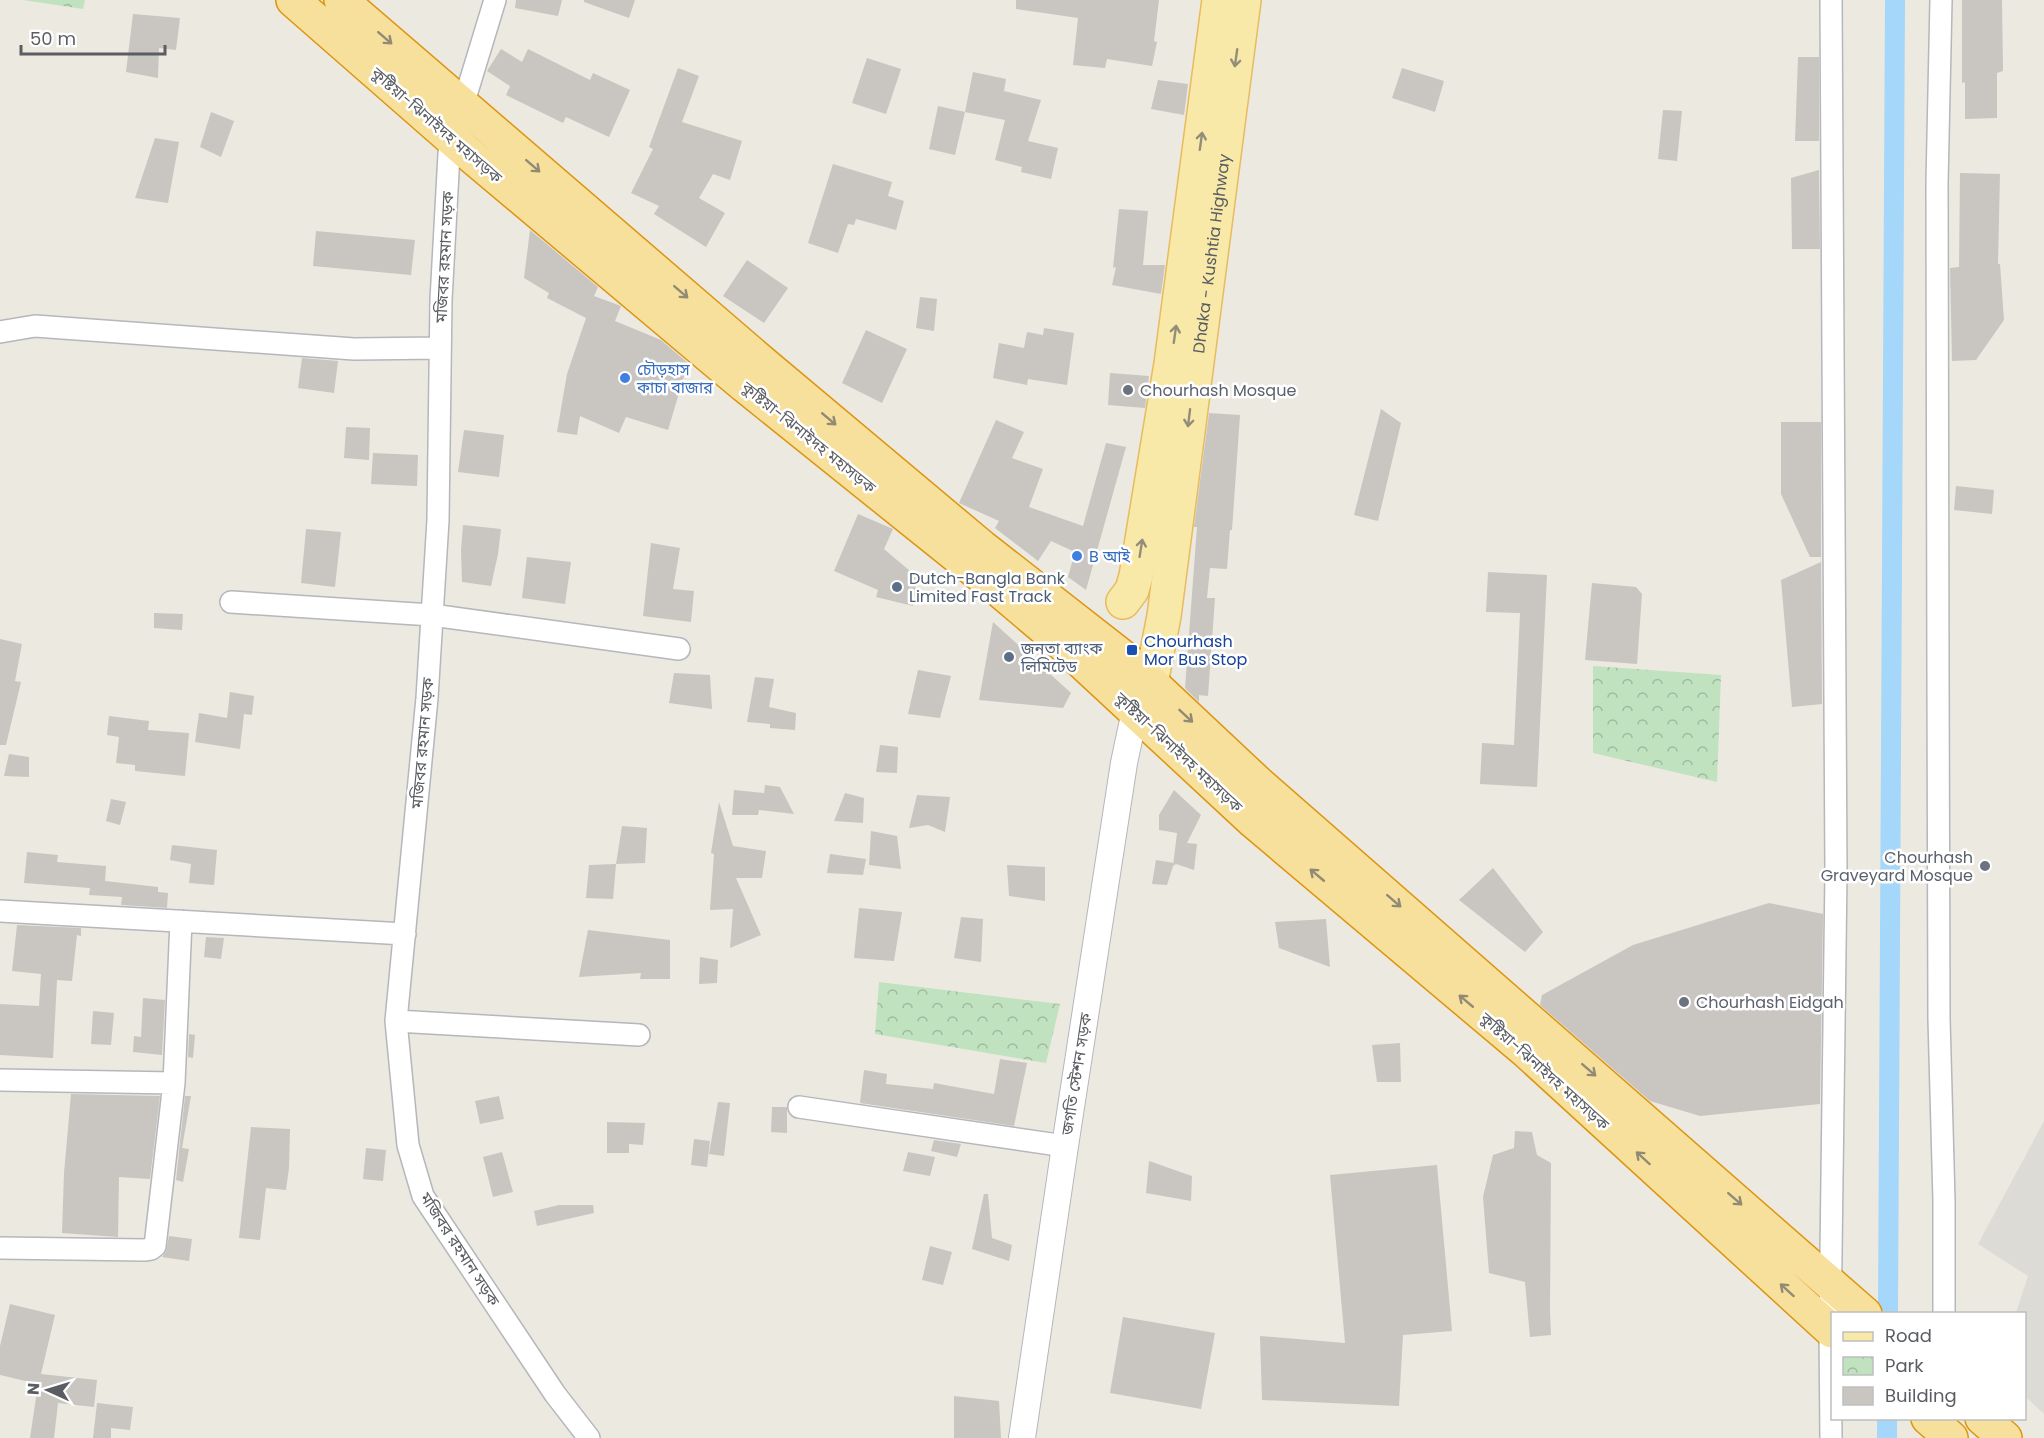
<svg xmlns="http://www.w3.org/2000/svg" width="2044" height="1438" viewBox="0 0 2044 1438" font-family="Poppins,'Noto Sans Bengali',sans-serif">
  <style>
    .industrial { fill: #dddbd5 }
    .park { fill: url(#park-crowns) }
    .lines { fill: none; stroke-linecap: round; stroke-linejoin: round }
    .canal { stroke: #a4d7f9; stroke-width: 20 }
    .building { fill: #c9c5c0 }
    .minor-casing { stroke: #b4b7bb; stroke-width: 24 }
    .tertiary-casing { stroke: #b4b7bb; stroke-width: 28 }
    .primary-casing { stroke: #e7bb5e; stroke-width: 36 }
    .trunk-casing { stroke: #de940f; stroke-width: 36 }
    .minor { stroke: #fff; stroke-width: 21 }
    .tertiary { stroke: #fff; stroke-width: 26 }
    .primary { stroke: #f9e9a8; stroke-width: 33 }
    .trunk { stroke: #f7e09b; stroke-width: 33 }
    .oneway { stroke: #918b75 }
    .oneway2 { stroke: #928e7a }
    .shop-dot { fill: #3f7fe0; stroke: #fff; stroke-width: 2 }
    .worship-dot { fill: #6b7280; stroke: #fff; stroke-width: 2 }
    .service-dot { fill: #5c6f8a; stroke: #fff; stroke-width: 2 }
    .transit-dot { fill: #1a4fb4; stroke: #fff; stroke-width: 2 }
    .labels { text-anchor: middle; stroke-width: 5; stroke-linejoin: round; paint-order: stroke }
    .street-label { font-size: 16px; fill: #5a5d61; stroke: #fff }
    .shop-label { font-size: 16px; fill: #366cbe; stroke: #fff; text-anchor: start }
    .worship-label { font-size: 16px; fill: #5b616d; stroke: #fff; text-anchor: start }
    .service-label { font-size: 16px; fill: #4e5e75; stroke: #fff; text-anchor: start }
    .transit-label { font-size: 16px; fill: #164399; stroke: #fff; text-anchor: start }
  </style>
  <defs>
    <pattern id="park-crowns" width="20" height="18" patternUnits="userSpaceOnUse" patternTransform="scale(1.5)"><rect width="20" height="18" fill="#c0e2bf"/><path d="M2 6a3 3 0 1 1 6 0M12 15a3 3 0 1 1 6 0" fill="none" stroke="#9fba9f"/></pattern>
  </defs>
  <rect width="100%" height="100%" fill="#ece9e1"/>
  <!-- industrial -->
  <path class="industrial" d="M2044 1121V1414L2025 1396 2024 1314 2016 1313 2028 1276 1978 1244Z"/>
  <!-- park -->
  <path class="park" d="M23 0H85L83 9Z
    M1593 666 1721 675 1717 782 1593 753Z
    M879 982 1060 1004 1046 1063 875 1034Z"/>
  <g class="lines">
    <!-- canal -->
    <path class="canal" d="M1888 1314 1895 0
      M1887 1438V1418"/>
  </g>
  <!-- building -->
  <path class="building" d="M516 0H562L558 16 515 8Z
    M584 0H635L629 18 584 2Z
    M1016 0H1159L1154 41 1157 42 1152 66 1107 59 1105 68 1073 65 1078 18 1016 9Z
    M1962 0H2002L2003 71 1997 73V118L1965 119V82L1962 83Z
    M133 14 180 18 176 50 159 48 158 78 126 72Z
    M501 49 522 62 528 49 590 80 593 73 630 90 609 137 566 117 563 123 506 95 510 86 487 71Z
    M1798 57H1819V141H1795Z
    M867 58 901 69 886 114 852 103Z
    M678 68 699 76 682 122 742 141 730 180 713 174 699 198 725 213 706 247 654 214 659 206 631 193 653 149 649 147Z
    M1402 68 1444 81 1435 112 1392 98Z
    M973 72 1006 79 1004 91 1041 100 1028 141 1058 148 1051 179 1021 172 1022 167 995 160 1005 120 965 112Z
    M1158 80 1188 84 1184 115 1151 109Z
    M938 106 965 112 955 155 929 149Z
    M1663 110 1682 111 1677 161 1658 159Z
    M211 112 234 121 221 157 200 147Z
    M155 138 179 142 168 203 135 198Z
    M833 164 892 182 888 196 904 201 896 230 856 219 854 225 848 224 838 253 808 243Z
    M1819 170 1820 249H1792L1791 178Z
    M1960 173 2000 174 1998 264H2000L2004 320 1976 360 1952 361 1950 268 1959 267Z
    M1119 209 1148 211 1143 265H1165L1161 294 1112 285 1116 267 1113 268Z
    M530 230 598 287 594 296 621 306 615 321 661 340 688 363 668 430 626 417 619 433 580 416 577 435 557 432 567 374 586 318 547 298 549 293 524 278Z
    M316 231 415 240 411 275 313 266Z
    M747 260 788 288 764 323 723 296Z
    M920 297 937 299 934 331 916 328Z
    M1044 328 1074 333 1067 385 1028 379 1027 385 993 378 999 343 1024 348 1027 332 1043 335Z
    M866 330 907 349 882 403 842 383Z
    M302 358 338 361 334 393 298 388Z
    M1110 373 1149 376 1145 408 1108 405Z
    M1381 409 1401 423 1378 521 1354 515Z
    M1209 413 1240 415 1232 530H1230L1227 569 1210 568 1207 598H1215L1208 696 1199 695V702L1185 688 1197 527H1194Z
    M996 420 1024 432 1012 458 1043 469 1029 507 1083 526 1106 443 1126 447 1086 590 1068 577 1075 552 1051 541 1038 561 995 528 999 521 959 503Z
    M1781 422H1821V557H1810L1781 494Z
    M346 427 370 428 369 460 344 458Z
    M464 430 504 435 499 477 458 472Z
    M373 453 418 455 417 486 371 484Z
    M1956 486 1994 490 1992 514 1954 510Z
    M858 514 893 529 884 549 917 577 913 606 876 597 878 590 834 571Z
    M463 525 501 529 498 554 491 586 462 582 461 550Z
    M306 529 341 532 335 587 301 583Z
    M651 543 680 548 673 589 694 591 691 622 643 616Z
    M527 557 571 562 565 604 522 598Z
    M1821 562 1822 704 1792 707 1781 580Z
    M1488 572 1547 575 1537 787 1480 784 1482 743 1514 745 1520 613 1486 612Z
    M1592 583 1636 587 1642 594 1637 664 1585 660Z
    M154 613 183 614 182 630 154 628Z
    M993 622 1071 693 1063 708 979 700Z
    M0 639 22 644 15 681 21 682 6 745H0Z
    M918 670 951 676 940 718 908 714Z
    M674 673 710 675 712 709 669 703Z
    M755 677 774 679 769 707 796 713 795 730 770 728V724L747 722Z
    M230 692 254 696 252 715 244 714 240 749 195 742 199 713 227 718Z
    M109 716 149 721 148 730 189 733 185 776 135 771V765L116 763 119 737 107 735Z
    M880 745 898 747 897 773 876 772Z
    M9 754 29 757V777L4 776Z
    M765 785 780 787 794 814 759 810 758 815H732L734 790 764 793Z
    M1174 790 1201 815 1187 843 1197 844 1194 870 1176 864 1173 866 1177 833 1159 830V815Z
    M845 793 864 798 863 823 834 821Z
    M917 795 950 797 945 832 928 825 909 828Z
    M111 799 126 802 120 825 106 821Z
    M719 802 733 846 766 851 762 878H736L761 935 730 948 733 909 710 910 714 854 711 853Z
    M622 826 647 828 645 863 616 864Z
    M871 831 897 836 901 869 869 865Z
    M172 845 217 850 214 885 189 883 191 864 170 860Z
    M27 852 58 855 57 862 106 866 105 881 158 887V892L168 893 167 908 121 905 122 897 89 895 90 888 24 883Z
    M830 854 866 859 863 875 827 873Z
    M1156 860 1174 863 1167 885 1152 884Z
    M616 864 613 899 586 898 589 865Z
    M1007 865 1045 867V901L1009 896Z
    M1493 868 1543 932 1525 952 1459 900Z
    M1769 903 1823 914 1820 1104 1700 1116 1650 1101 1540 1005 1542 995 1633 945Z
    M859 908 902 912 894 961 854 958Z
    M961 917 983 919 981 962 954 958Z
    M1326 919 1330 967 1279 948 1275 922Z
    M17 925 81 928V936L77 935 72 981 57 980 53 1058 0 1055V1004L39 1006 41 974 12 971Z
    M588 930 670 940V979H640L641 973 579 977Z
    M206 937 224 938 221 959 204 957Z
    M700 957 718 960 717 983 699 984Z
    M143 998 165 1000 162 1055 133 1052 134 1036 141 1037Z
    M93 1011 114 1013 111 1045 91 1044Z
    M189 1034 195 1035 193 1058 188 1057Z
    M1400 1043 1401 1082H1377L1372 1045Z
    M1000 1059 1027 1063 1014 1126 860 1103 864 1070 887 1074 886 1084 933 1089 934 1083 994 1094Z
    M71 1094 160 1096 150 1179 119 1177 118 1237 62 1233 64 1173Z
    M185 1096H191L182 1148 189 1149 183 1182 176 1180Z
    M499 1096 504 1119 480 1124 475 1101Z
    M718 1102 730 1103 724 1156 709 1154Z
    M772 1107H787V1133L771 1132Z
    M607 1122 645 1123 643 1145 629 1144V1153H607Z
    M251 1127 290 1129 289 1168 286 1190 266 1188 260 1240 239 1238Z
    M1515 1131 1532 1132 1537 1155 1551 1163 1550 1311 1551 1335 1530 1337 1525 1282 1489 1273 1483 1197 1493 1155 1514 1148Z
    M694 1139 710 1141 707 1167 691 1165Z
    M934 1140 961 1144 957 1157 931 1151Z
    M366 1148 386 1150 383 1181 363 1179Z
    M502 1152 513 1192 493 1197 483 1157Z
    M908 1152 935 1157 930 1176 903 1171Z
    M1149 1161 1192 1176 1191 1201 1146 1193Z
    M1437 1165 1452 1331 1403 1335 1399 1406 1262 1400 1260 1336 1345 1343 1330 1175Z
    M984 1194H988L992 1238 1012 1245 1009 1261 972 1249Z
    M559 1205H593L594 1213 537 1226 534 1211Z
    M169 1236 192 1239 189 1261 162 1257 166 1252Z
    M930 1246 952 1252 943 1285 922 1280Z
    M10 1304 55 1315 41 1374 97 1380 94 1407 58 1403 54 1438H30L38 1384 0 1375V1346Z
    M1123 1317 1215 1333 1201 1409 1110 1393Z
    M954 1396 999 1401 1001 1438H954Z
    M97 1403 133 1407 130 1430 111 1428V1438H93Z"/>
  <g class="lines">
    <!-- minor casing -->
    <g class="minor-casing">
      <path id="minor" d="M495 0 463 105 450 136 441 300 438 520 427 698 396 1021 408 1145 423 1196 555 1394 589 1438
        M1941 0 1937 183 1938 671 1939 1019 1944 1201V1314
        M0 332 35 326 354 349 440 348
        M231 602 432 615 679 649
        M0 911 405 934
        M396 1021 639 1035
        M0 1080 174 1083
        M799 1107 1065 1146
        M0 1248 144 1250 151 1249 155 1246 174 1083 181 921
        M1831 1438 1830 1329 1836 873 1831 0"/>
    </g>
    <!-- tertiary casing -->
    <g class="tertiary-casing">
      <path id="tertiary" d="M1022 1438 1065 1146 1124 763 1135 711"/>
    </g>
    <!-- primary casing -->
    <g class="primary-casing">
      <g id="primary">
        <path d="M1123 602 1132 590 1136 576 1171 364 1219 0"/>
        <path id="s1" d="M1139 704 1151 683 1164 616 1244 0"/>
      </g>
    </g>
    <!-- trunk casing -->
    <g class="trunk-casing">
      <path id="trunk" d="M293 0 469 154 745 386 999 590 1057 639 1253 821 1527 1052 1832 1331
        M341 0 765 365 982 547 1128 661 1257 782 1865 1314
        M1928 1418 1951 1438
        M1982 1418 2005 1438"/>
    </g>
    <!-- minor -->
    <use href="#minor" class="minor"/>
    <!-- tertiary -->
    <use href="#tertiary" class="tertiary"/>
    <!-- primary -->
    <use href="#primary" class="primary"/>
    <!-- trunk -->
    <use href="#trunk" class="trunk"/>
  </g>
  <!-- one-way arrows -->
  <defs><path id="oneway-shaft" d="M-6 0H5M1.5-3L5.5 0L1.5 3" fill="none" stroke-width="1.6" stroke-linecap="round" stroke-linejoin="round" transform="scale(1.5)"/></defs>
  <g class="oneway">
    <use href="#oneway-shaft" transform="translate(385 38) rotate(41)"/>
    <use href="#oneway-shaft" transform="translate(533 166) rotate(41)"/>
    <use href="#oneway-shaft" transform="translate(681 292) rotate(41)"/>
    <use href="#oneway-shaft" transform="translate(829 419) rotate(40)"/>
    <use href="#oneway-shaft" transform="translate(1186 716) rotate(43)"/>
    <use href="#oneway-shaft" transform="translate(1317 875) rotate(-140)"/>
    <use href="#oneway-shaft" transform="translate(1394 901) rotate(41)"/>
    <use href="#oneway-shaft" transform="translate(1466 1001) rotate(-140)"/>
    <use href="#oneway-shaft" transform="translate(1589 1070) rotate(41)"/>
    <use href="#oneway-shaft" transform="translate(1643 1158) rotate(-138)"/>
    <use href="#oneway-shaft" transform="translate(1735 1199) rotate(41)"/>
    <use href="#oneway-shaft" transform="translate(1787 1290) rotate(-138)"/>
  </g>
  <g class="oneway2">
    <use href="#oneway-shaft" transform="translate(1236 58) rotate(98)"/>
    <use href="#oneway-shaft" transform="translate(1201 141) rotate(-82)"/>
    <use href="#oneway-shaft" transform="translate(1175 334) rotate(-82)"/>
    <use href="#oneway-shaft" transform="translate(1189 418) rotate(97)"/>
    <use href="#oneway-shaft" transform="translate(1141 548) rotate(-81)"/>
  </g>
  <!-- markers -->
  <g class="shop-dot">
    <circle cx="625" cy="378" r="6"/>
    <circle cx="1077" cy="556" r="6"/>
  </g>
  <g class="worship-dot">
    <circle cx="1128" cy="390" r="6"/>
    <circle cx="1985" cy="866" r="6"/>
    <circle cx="1684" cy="1002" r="6"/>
  </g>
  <g class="service-dot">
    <circle cx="897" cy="587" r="6"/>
    <circle cx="1009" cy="657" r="6"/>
  </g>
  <rect class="transit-dot" x="1126" y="644" width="12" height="12" rx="3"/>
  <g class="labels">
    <!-- street labels -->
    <g class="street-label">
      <text transform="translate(437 125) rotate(41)" y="6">কুষ্টিয়া-ঝিনাইদহ মহাসড়ক</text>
      <text dy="6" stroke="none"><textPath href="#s1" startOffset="458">Dhaka - Kushtia Highway</textPath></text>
      <text transform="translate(444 257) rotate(-87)" y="6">মজিবর রহমান সড়ক</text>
      <text transform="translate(809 437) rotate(39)" y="6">কুষ্টিয়া-ঝিনাইদহ মহাসড়ক</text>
      <text transform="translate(422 743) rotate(-85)" y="6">মজিবর রহমান সড়ক</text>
      <text transform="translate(1179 752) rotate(43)" y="6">কুষ্টিয়া-ঝিনাইদহ মহাসড়ক</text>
      <text transform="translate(1545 1071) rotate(42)" y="6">কুষ্টিয়া-ঝিনাইদহ মহাসড়ক</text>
      <text transform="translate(1076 1074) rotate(-81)" y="6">জগতি স্টেশন সড়ক</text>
      <text transform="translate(460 1249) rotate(57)" y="6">মজিবর রহমান সড়ক</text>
    </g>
    <!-- shop labels -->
    <g class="shop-label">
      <text x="637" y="375">চৌড়হাস<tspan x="637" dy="18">কাচা বাজার</tspan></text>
      <text x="1089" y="562">B আই</text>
    </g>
    <!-- worship labels -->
    <g class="worship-label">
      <text x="1140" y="396">Chourhash Mosque</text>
      <text x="1973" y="863" text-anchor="end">Chourhash<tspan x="1973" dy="18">Graveyard Mosque</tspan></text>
      <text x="1696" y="1008">Chourhash Eidgah</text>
    </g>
    <!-- service labels -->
    <g class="service-label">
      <text x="909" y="584">Dutch-Bangla Bank<tspan x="909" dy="18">Limited Fast Track</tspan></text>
      <text x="1021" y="654">জনতা ব্যাংক<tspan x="1021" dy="18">লিমিটেড</tspan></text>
    </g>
    <!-- transit labels -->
    <g class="transit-label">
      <text x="1144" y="647">Chourhash<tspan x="1144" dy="18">Mor Bus Stop</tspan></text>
    </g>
  </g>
  <!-- legend -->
  <rect x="1831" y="1312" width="195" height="108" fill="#ffffff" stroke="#bdbec0" stroke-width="1.5"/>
  <rect x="1843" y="1332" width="30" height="9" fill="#f9e9a8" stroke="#bdbec0" stroke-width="1.5"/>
  <text x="1885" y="1342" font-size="18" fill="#5a5d61">Road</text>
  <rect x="1843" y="1357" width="30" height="18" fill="url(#park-crowns)" stroke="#bdbec0" stroke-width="1.5"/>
  <text x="1885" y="1372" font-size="18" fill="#5a5d61">Park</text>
  <rect x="1843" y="1387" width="30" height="18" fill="#c9c5c0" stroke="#bdbec0" stroke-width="1.5"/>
  <text x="1885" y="1402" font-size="18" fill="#5a5d61">Building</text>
  <!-- north arrow -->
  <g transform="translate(48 1390) rotate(274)" stroke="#ffffff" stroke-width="4.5" paint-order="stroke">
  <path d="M0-4.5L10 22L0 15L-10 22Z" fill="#5a5d61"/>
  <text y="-9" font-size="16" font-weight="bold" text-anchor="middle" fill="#5a5d61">N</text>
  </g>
  <!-- scale -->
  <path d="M21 45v9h144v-9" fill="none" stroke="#5a5d61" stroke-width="3"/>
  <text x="30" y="45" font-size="18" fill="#5a5d61" stroke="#ffffff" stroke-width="4.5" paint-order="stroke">50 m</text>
</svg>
